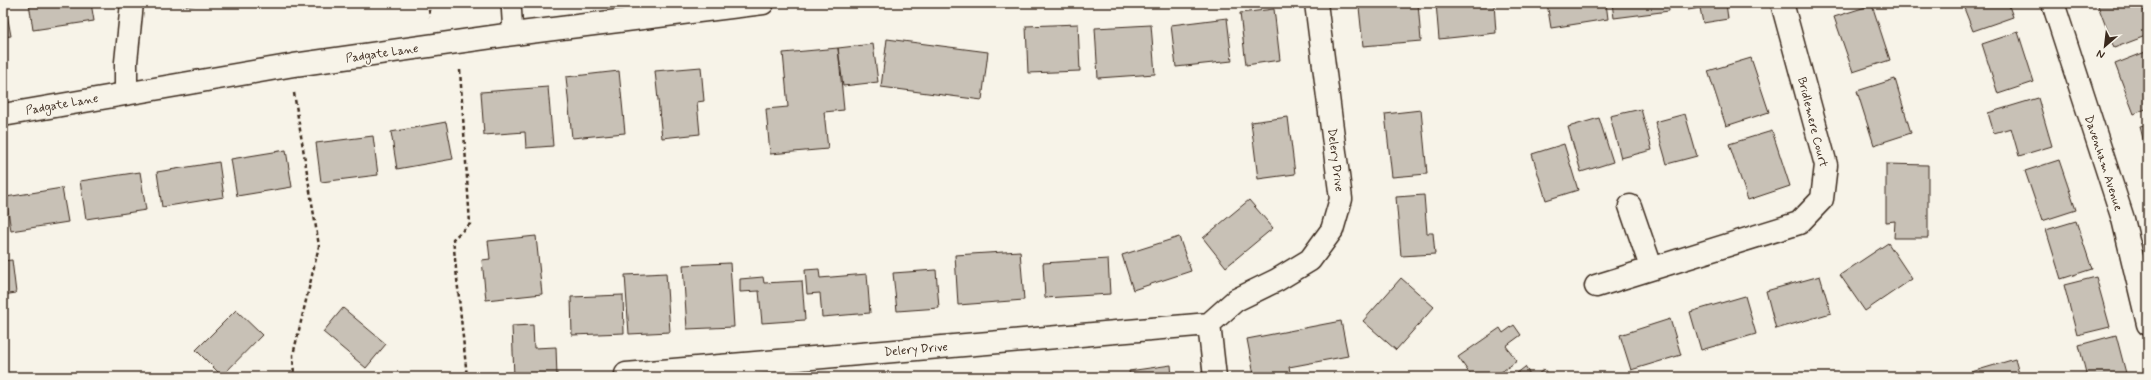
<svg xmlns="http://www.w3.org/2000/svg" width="2151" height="380" viewBox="0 0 2151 380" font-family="Mynerve,sans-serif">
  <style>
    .building { fill: #c8c1b6; stroke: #3b2a1e }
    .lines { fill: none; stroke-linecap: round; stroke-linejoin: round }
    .lane-casing { stroke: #3b2a1e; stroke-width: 22 }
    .street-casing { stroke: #3b2a1e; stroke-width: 25 }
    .secondary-casing { stroke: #3b2a1e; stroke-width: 25 }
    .path { stroke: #3b2a1e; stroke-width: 2.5; stroke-dasharray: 4 3; stroke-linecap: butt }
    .lane { stroke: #f7f3e8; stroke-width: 19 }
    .street { stroke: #f7f3e8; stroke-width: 22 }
    .secondary { stroke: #f7f3e8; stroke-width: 22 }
    .labels { text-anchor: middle; stroke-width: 3.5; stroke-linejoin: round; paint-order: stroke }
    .street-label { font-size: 12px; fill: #3b2a1e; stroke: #f7f3e8 }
  </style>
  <rect width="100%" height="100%" fill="#f7f3e8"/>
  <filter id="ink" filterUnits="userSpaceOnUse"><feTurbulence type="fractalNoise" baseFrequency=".025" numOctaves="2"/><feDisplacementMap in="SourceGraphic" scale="8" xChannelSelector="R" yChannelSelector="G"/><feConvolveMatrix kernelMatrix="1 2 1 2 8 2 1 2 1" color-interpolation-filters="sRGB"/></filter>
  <g filter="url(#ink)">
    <!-- building -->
    <path class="building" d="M3 3H5L11 36 3 37Z
      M29 3H91L94 21 33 30Z
      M185 3H205L186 6Z
      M1398 3H1418L1421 41 1363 46 1359 7Z
      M1436 3H1494L1496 33 1439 39Z
      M1547 3H1606L1608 19 1551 28Z
      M1612 3H1668L1669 11 1614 18Z
      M1687 3H1726L1728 19 1703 23 1700 8 1688 10Z
      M1962 3H2008L2013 17 1973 31Z
      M2097 3H2141L2148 21V35L2114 48Z
      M1872 5 1890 60 1853 72 1834 17Z
      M1274 9 1280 60 1246 65 1240 13Z
      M1227 18 1232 61 1176 67 1171 25Z
      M1078 24 1080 71 1028 73 1026 26Z
      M1151 25 1155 74 1098 78 1095 28Z
      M2018 32 2034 82 1998 94 1982 44Z
      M887 39 988 52 982 100 881 87Z
      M873 44 878 82 843 86 838 48Z
      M838 48 844 110 824 112 828 149 770 154 766 109 788 107 783 53Z
      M2148 51V108L2134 114 2115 64Z
      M1751 58 1769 112 1726 126 1708 71Z
      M701 67 704 101 697 102 700 134 662 138 655 71Z
      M619 71 625 133 572 138 566 77Z
      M1895 79 1911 133 1874 145 1857 91Z
      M548 87 553 146 526 148 525 132 484 135 481 92Z
      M2038 98 2052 146 2019 156 2011 128 1994 133 1988 113Z
      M1641 109 1652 150 1621 158 1610 116Z
      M1421 110 1427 174 1392 177 1385 114Z
      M1685 114 1697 156 1667 164 1655 122Z
      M1288 117 1295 174 1258 179 1251 122Z
      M1599 118 1613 162 1581 172 1568 127Z
      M446 122 453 159 397 169 391 132Z
      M2148 124V161L2140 126Z
      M1772 131 1790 186 1748 200 1729 144Z
      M373 136 378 175 321 182 316 143Z
      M1564 144 1578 190 1546 200 1532 154Z
      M286 150 292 187 237 196 231 159Z
      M2059 160 2076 210 2042 221 2025 171Z
      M219 162 224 197 162 207 157 172Z
      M1886 164 1928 165V238H1894L1895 221 1886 222Z
      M140 172 146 210 86 219 80 181Z
      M62 188 68 222 11 231 6 197Z
      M1424 195 1427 233H1433L1435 254 1401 256 1396 197Z
      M1249 200 1273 228 1226 267 1203 238Z
      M2076 221 2092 269 2061 279 2046 230Z
      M536 236 542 294 486 300 482 260 490 259 488 241Z
      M1179 237 1191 271 1133 290 1122 255Z
      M1888 243 1912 279 1865 311 1840 275Z
      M1020 251 1024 300 958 305 955 255Z
      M1108 259 1110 294 1045 298 1043 263Z
      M12 260 16 293 3 295V261Z
      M730 263 734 327 687 329 683 265Z
      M819 269 820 278 867 274 870 313 822 317 820 293 807 294 805 270Z
      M936 270 939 308 897 311 893 273Z
      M666 273 670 332 629 334 625 275Z
      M1820 276 1831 313 1776 329 1766 291Z
      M763 277 764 283 802 281 805 320 762 323 759 291 740 292V279Z
      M2096 277 2110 327 2077 335 2064 285Z
      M1401 278 1434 307 1396 350 1363 321Z
      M623 295 624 333 572 335 571 297Z
      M1745 296 1756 334 1701 350 1690 312Z
      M343 308 386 344 366 368 323 332Z
      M236 310 262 335 222 376 196 350Z
      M1670 319 1681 355 1631 370 1620 335Z
      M1341 321 1348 356 1289 367 1291 377H1269L1268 373 1254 375 1247 339Z
      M533 325 534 348 556 347 557 377H514L512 326Z
      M1514 325 1521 335 1506 346 1517 361 1494 377H1472L1458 357 1500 328 1503 333Z
      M2116 335 2127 377H2087L2079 345Z
      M2015 359 2020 377H1959L1958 376Z
      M1171 365 1172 377H1130L1129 371Z
      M1525 367 1532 377H1512Z
      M1544 369 1550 377H1535Z"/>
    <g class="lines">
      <!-- lane casing -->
      <g class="lane-casing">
        <path id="lane" d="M511 3 513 34"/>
      </g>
      <!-- street casing -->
      <g class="street-casing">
        <path id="street" d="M2053 3 2123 219 2148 324
          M126 93V62L132 3
          M1630 206 1651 267
          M1596 286 1799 223 1822 199 1826 165 1782 3
          M1209 324 1215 377
          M627 377 626 374 1209 324 1236 300 1277 280 1310 260 1332 230 1341 199 1316 3"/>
      </g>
      <!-- secondary casing -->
      <g class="secondary-casing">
        <path id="secondary" d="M3 115 294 65 513 34 763 3"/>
      </g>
      <!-- path -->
      <path class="path" d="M428 3 430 17
        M460 70 470 224 453 239 467 377
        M294 93 319 246 293 355 294 377"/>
      <!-- lane -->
      <use href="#lane" class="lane"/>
      <!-- street -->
      <use href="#street" class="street"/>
      <!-- secondary -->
      <use href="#secondary" class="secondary"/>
    </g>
  </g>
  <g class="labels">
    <!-- street labels -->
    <g class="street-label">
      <text transform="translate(382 53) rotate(-8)" y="4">Padgate Lane</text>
      <text transform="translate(62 104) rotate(-10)" y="4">Padgate Lane</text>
      <text transform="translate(1813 122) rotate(76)" y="4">Bridlemere Court</text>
      <text transform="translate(1336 160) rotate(83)" y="4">Delery Drive</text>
      <text transform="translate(2104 163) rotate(72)" y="4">Davenham Avenue</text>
      <text transform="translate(916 349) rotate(-5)" y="4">Delery Drive</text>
    </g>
  </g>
  <!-- margin -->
  <rect width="2151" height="380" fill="none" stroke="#f7f3e8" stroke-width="16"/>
  <rect x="8" y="8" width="2135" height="364" fill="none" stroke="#3b2a1e" stroke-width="1.5" filter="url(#ink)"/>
  <!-- north arrow -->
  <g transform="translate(2105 46) rotate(208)" stroke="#f7f3e8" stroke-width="3" paint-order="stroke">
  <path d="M0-3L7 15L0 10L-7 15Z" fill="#3b2a1e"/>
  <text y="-6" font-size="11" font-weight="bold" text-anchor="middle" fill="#3b2a1e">N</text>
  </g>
</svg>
